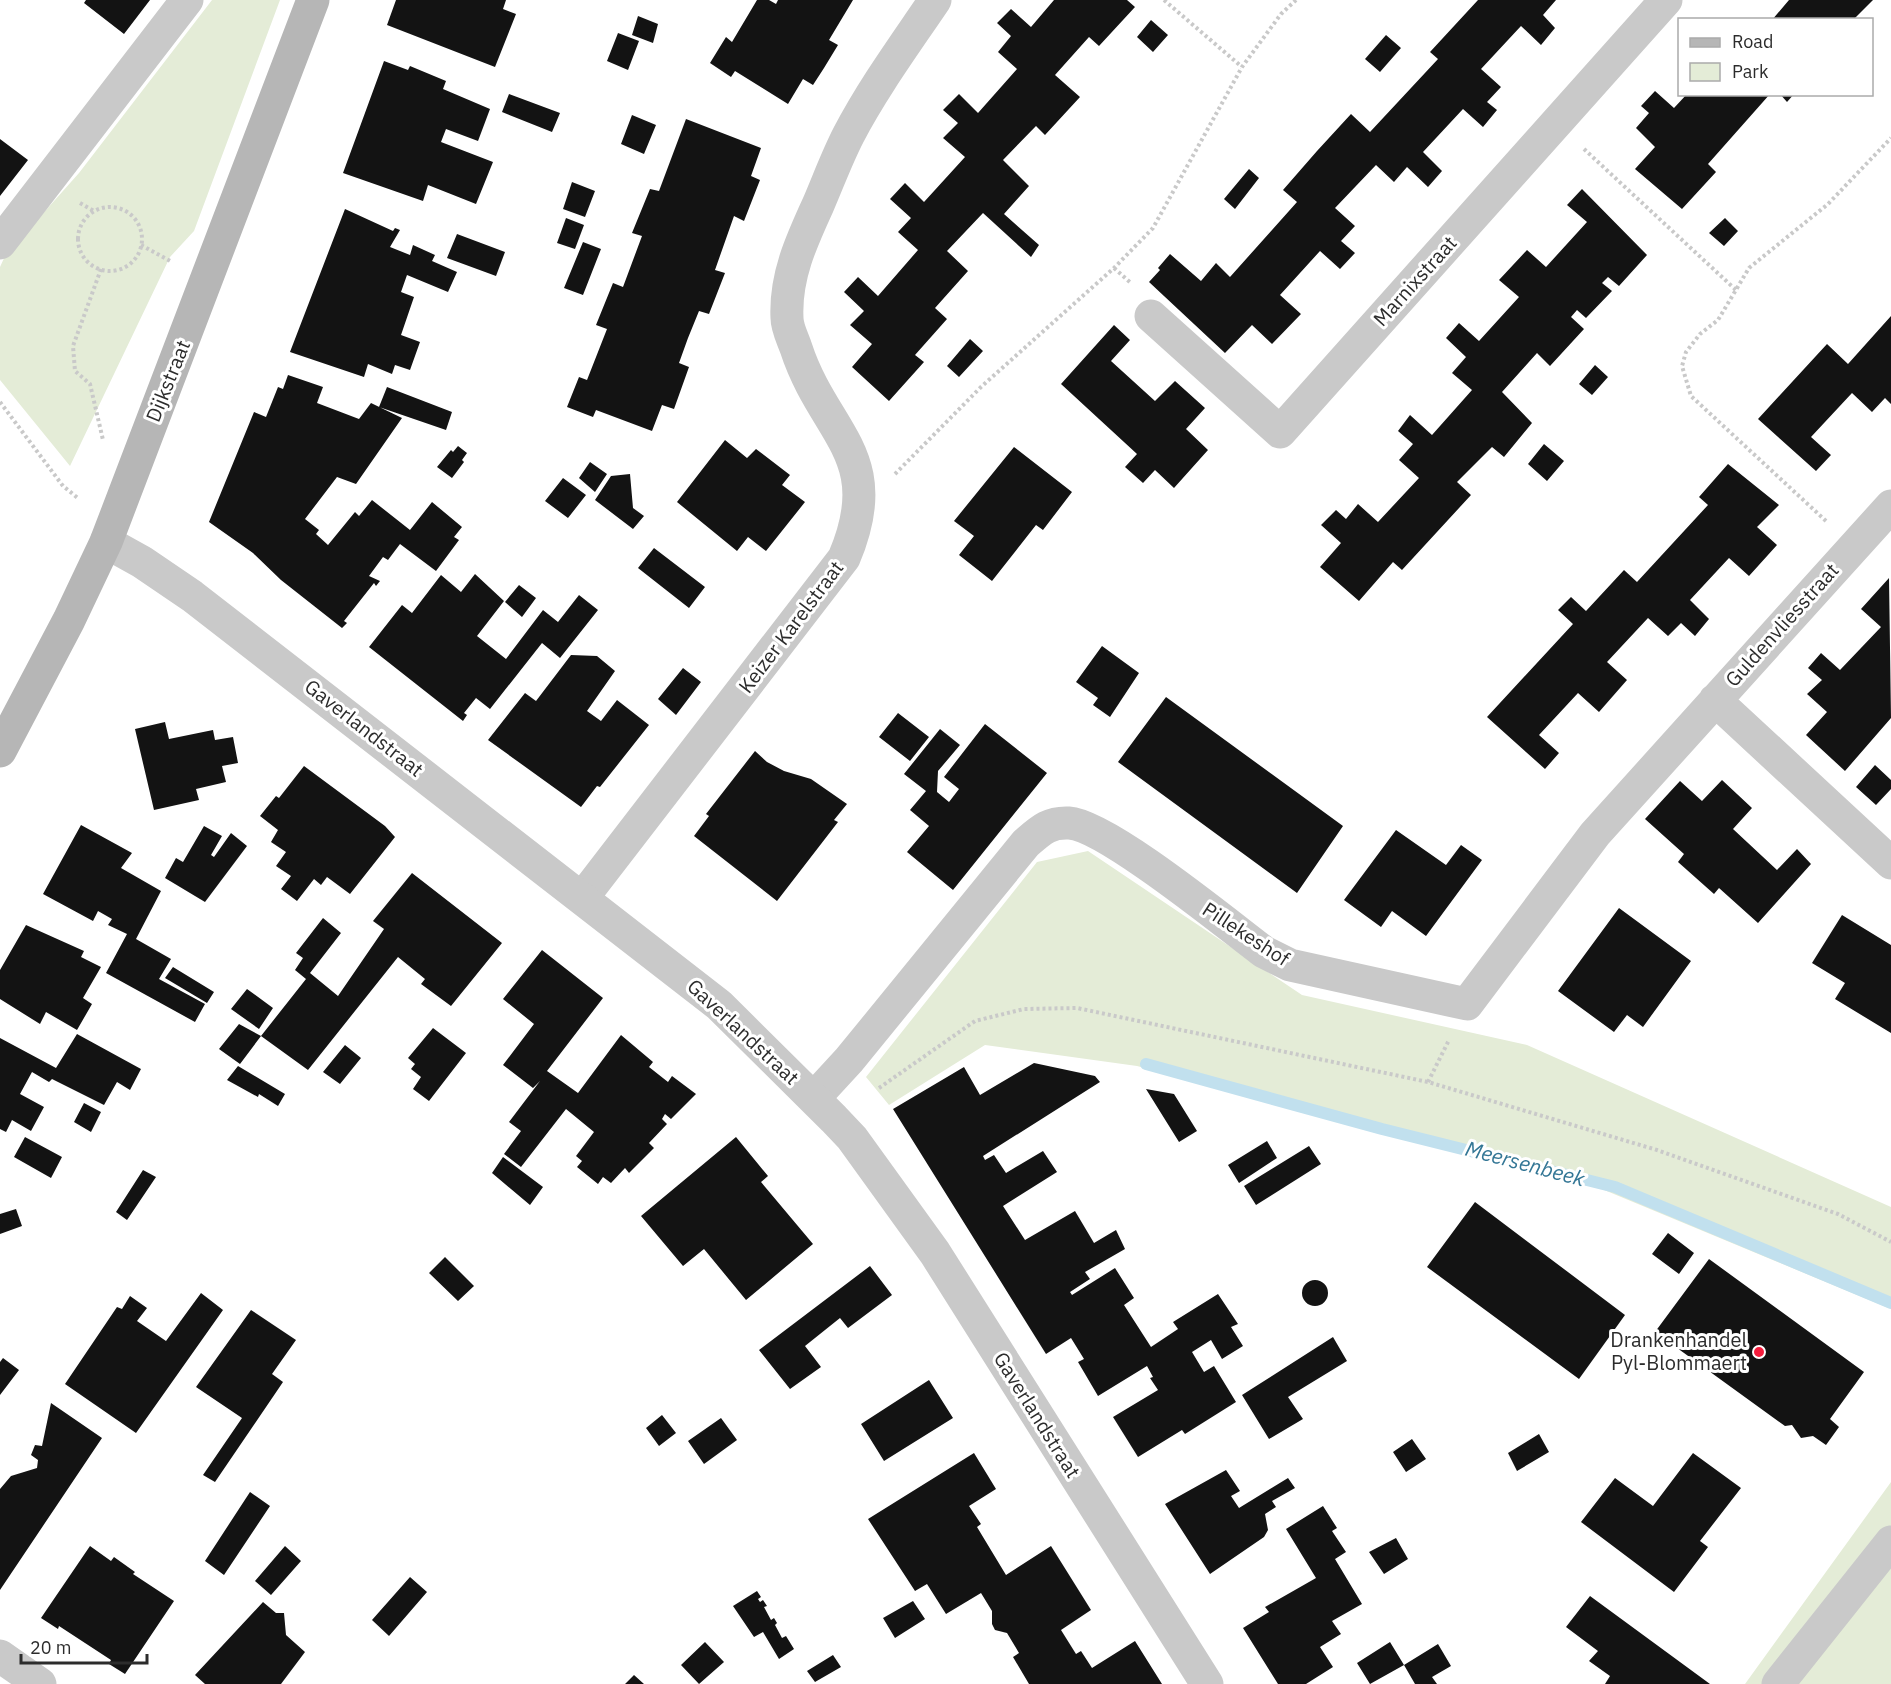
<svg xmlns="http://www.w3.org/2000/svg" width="1891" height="1684" viewBox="0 0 1891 1684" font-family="'IBM Plex Sans',sans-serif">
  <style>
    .green { fill: #e4ecd7 }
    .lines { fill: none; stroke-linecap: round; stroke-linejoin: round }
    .stream { stroke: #c1e0ee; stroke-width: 12 }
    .building { fill: #131313 }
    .path { stroke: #c9c9c9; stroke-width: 4; stroke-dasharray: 3 3; stroke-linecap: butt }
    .minor { stroke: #c9c9c9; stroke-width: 33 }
    .tertiary { stroke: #c9c9c9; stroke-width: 33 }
    .secondary { stroke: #b6b6b6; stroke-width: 33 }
    .poi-dot { fill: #f51c3c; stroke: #fff; stroke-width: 2 }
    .labels { text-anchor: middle; stroke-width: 6; stroke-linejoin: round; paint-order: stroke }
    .street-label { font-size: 20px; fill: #2c2c2c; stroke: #fff }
    .poi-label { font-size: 20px; fill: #2c2c2c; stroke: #fff; text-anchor: end }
    .water-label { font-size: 21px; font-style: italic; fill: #337695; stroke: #fff }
  </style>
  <rect width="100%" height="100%" fill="#fff"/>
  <!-- green -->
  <path class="green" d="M212 0H280L194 231 170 257 70 466 0 380V267L5 256 79 173Z
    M1088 851 1302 995 1527 1045 1891 1207V1309L1597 1187 1137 1066 985 1045 889 1105 866 1077 1037 862Z
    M1891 1482V1684H1745Z"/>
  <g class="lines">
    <!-- stream -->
    <path class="stream" d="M1146 1064 1382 1129 1615 1187 1891 1303"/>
  </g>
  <!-- building -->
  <path class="building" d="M86 0H150L124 34 84 3Z
    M396 0H506L503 9 516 14 495 67 387 25Z
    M757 0H769L776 4 778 0H853L829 40 838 45 824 68 813 85 803 79 788 104 735 71 731 77 710 63 726 37 732 42Z
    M1054 0H1127L1135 7 1099 46 1089 37 1055 75 1080 97 1045 135 1036 126 1003 160 1029 186 1004 214 1039 245 1031 257 983 213 947 251 968 271 935 308 947 319 915 355 924 362 889 401 852 367 872 344 850 325 864 311 844 292 858 277 878 296 918 250 898 232 911 218 890 199 905 183 924 202 965 157 943 138 958 123 943 110 959 94 978 113 1017 69 998 52 1011 36 997 23 1011 9 1031 27Z
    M1478 0H1556L1543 15 1555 28 1541 45 1521 26 1481 69 1501 87 1487 102 1497 110 1483 127 1463 109 1423 152 1442 171 1428 187 1407 167 1394 182 1376 165 1335 208 1355 226 1341 241 1355 253 1340 269 1320 251 1280 295 1301 314 1272 344 1252 325 1225 353 1149 282 1160 270 1158 268 1170 254 1201 281 1216 263 1230 277 1297 202 1283 190 1317 151 1351 114 1370 132 1438 59 1430 52Z
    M1789 0H1873L1853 20H1772Z
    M638 16 658 24 653 43 632 35Z
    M1151 20 1168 35 1153 52 1137 37Z
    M618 33 639 41 628 70 607 61Z
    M1386 35 1401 48 1380 72 1365 59Z
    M384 61 408 70 410 66 446 81 443 89 490 109 478 141 446 129 441 142 493 162 476 204 428 185 423 201 343 173Z
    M1655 91 1674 108 1687 94H1770L1708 164 1716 172 1682 209 1635 169 1655 147 1636 128 1649 113 1641 106Z
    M509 94 560 113 552 132 502 112Z
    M1780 94H1794L1787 102Z
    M632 115 656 125 644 154 621 144Z
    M686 119 761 148 751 176 760 180 744 221 734 216 715 270 725 273 709 314 699 311 688 338 679 363 689 367 674 409 662 405 652 431 596 410 593 417 567 407 579 377 587 380 607 329 596 325 613 283 623 287 642 236 632 233 650 189 659 191Z
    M0 139 28 160 0 196Z
    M1249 169 1259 178 1235 209 1224 199Z
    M572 182 595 191 585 217 563 209Z
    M1582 189 1647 255 1619 286 1608 277 1602 283 1612 291 1586 318 1577 310 1571 317 1584 329 1550 366 1537 353 1502 392 1532 423 1504 457 1492 447 1457 482 1471 495 1402 570 1393 562 1359 601 1320 567 1341 543 1321 525 1336 510 1346 519 1358 504 1378 522 1419 478 1399 460 1413 444 1398 431 1410 415 1432 435 1472 390 1452 373 1466 357 1446 338 1459 323 1479 341 1519 297 1499 280 1527 250 1546 267 1587 222 1567 205Z
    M345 209 393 231 395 228 400 230 390 247 410 255 413 245 435 255 432 261 457 272 448 292 407 275 401 292 414 297 401 335 420 342 410 370 395 365 392 374 368 364 364 377 290 352Z
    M566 218 584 225 575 249 557 243Z
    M1725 218 1738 231 1724 246 1709 233Z
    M457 234 505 252 496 276 447 258Z
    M583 242 601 249 583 295 564 288Z
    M1891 316V404L1885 398 1872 412 1852 393 1811 437 1831 455 1816 471 1758 419 1827 344 1848 364Z
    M1114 325 1130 340 1111 361 1155 401 1175 381 1205 408 1186 429 1208 450 1174 488 1155 470 1143 483 1125 467 1137 454 1061 384Z
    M970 339 983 351 959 377 947 366Z
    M1595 365 1608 377 1592 395 1579 384Z
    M288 375 323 387 317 403 359 419 371 403 402 418 356 484 337 477 305 519 319 530 316 534 328 545 355 512 359 516 372 500 410 530 432 502 462 527 454 537 459 540 436 571 400 544 388 560 383 557 369 576 380 581 376 586 374 583 344 621 347 623 342 628 281 580 253 553 209 522 254 412 266 417 278 387 283 389Z
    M387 387 452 412 446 430 379 407Z
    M725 440 747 458 756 449 790 475 782 485 805 502 766 551 748 537 737 551 677 502Z
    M1544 444 1564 461 1547 481 1528 464Z
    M458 446 467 453 462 460 464 462 452 478 437 467 451 450 453 452Z
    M1014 447 1072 492 1043 530 1036 525 992 581 959 555 974 536 954 521Z
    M590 462 607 474 595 492 579 478Z
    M1728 464 1779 505 1757 527 1777 545 1749 576 1729 558 1690 600 1709 619 1695 636 1681 623 1668 636 1648 618 1607 662 1627 680 1599 712 1578 693 1539 735 1559 753 1545 769 1487 717 1573 624 1558 610 1571 597 1586 611 1624 570 1637 582 1708 505 1699 497Z
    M630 474 633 508 644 516 633 529 595 500 611 476Z
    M563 478 586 495 568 518 545 501Z
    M654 548 705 587 689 608 638 568Z
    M475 574 504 601 477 636 506 659 543 610 558 622 579 595 598 610 560 658 542 643 490 709 476 698 464 713 467 715 463 721 369 647 402 605 412 613 441 575 461 592Z
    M1889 578 1891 718 1845 771 1806 735 1827 712 1807 694 1822 680 1808 668 1821 653 1840 670 1881 627 1861 609Z
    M519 585 536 598 522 617 505 602Z
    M1102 646 1139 673 1110 717 1093 705 1098 698 1076 682Z
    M571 655 597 656 615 671 587 711 601 721 617 700 649 725 600 787 597 786 581 807 488 740 525 693 536 701Z
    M683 668 701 682 676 715 658 699Z
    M1166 697 1343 826 1297 893 1118 762Z
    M898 713 929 737 910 761 879 737Z
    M165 722 169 739 213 730 215 740 233 737 238 763 222 766 226 782 196 789 199 800 154 810 135 729Z
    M985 724 1047 773 953 890 907 852 929 826 910 810 926 791 904 774 940 729 960 745 938 771 937 792 949 802 959 789 944 777Z
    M755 751 767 762 784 771 811 779 847 804 834 820 838 822 777 901 694 836 709 816 706 814Z
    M1875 765 1891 780V789L1876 805 1856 787Z
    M304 766 385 826 395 837 350 894 327 877 321 885 314 879 297 901 281 889 291 876 276 866 286 852 271 842 278 830 260 816 276 796 279 798Z
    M1722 780 1752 808 1733 829 1777 870 1797 849 1811 864 1758 923 1719 888 1714 894 1678 862 1684 854 1645 819 1680 781 1702 801Z
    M81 825 132 853 121 868 161 891 136 939 171 959 159 979 205 1004 195 1022 106 973 127 934 108 925 112 919 98 911 93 921 43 894Z
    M204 826 222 836 211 855 214 857 231 833 247 846 205 902 165 878 176 858 183 862Z
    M1396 830 1446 865 1461 845 1482 860 1426 936 1392 911 1381 927 1344 900Z
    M412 873 502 943 451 1006 421 984 425 979 398 957 308 1070 261 1036 306 979 295 970 303 958 296 953 323 918 341 933 310 973 338 996 384 929 373 921Z
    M1619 908 1691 961 1643 1027 1627 1015 1614 1032 1558 991Z
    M1842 915 1891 945V1033L1835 999 1845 983 1812 963Z
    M26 925 84 951 81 957 101 967 83 998 92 1004 77 1030 46 1012 40 1024 0 999V970Z
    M542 950 603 998 547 1071 578 1093 621 1035 653 1062 649 1067 668 1082 672 1076 696 1094 671 1119 665 1114 662 1119 667 1124 649 1143 654 1148 629 1173 625 1168 611 1183 603 1177 598 1184 577 1167 582 1161 576 1156 594 1132 566 1109 521 1167 504 1154 521 1131 509 1122 540 1081 533 1088 503 1065 534 1024 503 999Z
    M173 967 214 992 207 1003 165 978Z
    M247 989 273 1008 259 1029 231 1009Z
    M239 1024 261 1036 240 1064 219 1049Z
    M433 1028 466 1053 429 1101 413 1089 421 1077 411 1069 415 1064 408 1058Z
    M77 1034 141 1069 130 1090 117 1082 104 1105 52 1079 49 1082 32 1072 20 1094 44 1107 31 1131 12 1120 6 1132 0 1129V1038L56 1068Z
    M345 1045 361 1058 340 1084 323 1072Z
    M1034 1063 1095 1076 1100 1082 983 1156 985 1160 994 1155 1006 1173 1043 1151 1057 1172 1003 1206 1025 1240 1075 1211 1094 1243 1116 1230 1125 1249 1085 1272 1090 1279 1070 1292 1072 1295 1115 1268 1134 1298 1124 1305 1151 1347 1178 1329 1173 1322 1218 1294 1238 1324 1231 1327 1243 1346 1222 1359 1211 1340 1192 1352 1204 1372 1214 1366 1236 1402 1185 1434 1182 1430 1138 1457 1113 1417 1158 1390 1150 1378 1153 1377 1147 1366 1098 1396 1078 1362 1084 1359 1071 1338 1046 1354 893 1109 964 1067 980 1095Z
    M238 1066 285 1094 278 1106 259 1094 258 1097 227 1080Z
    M1146 1089 1174 1094 1197 1131 1179 1142Z
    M84 1103 101 1112 91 1132 74 1122Z
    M25 1137 62 1157 51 1178 14 1157Z
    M736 1137 768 1176 761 1182 813 1244 746 1300 704 1249 683 1266 641 1216Z
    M1267 1141 1277 1158 1239 1183 1228 1165Z
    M1309 1146 1321 1164 1256 1205 1244 1186Z
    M503 1157 543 1187 530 1205 492 1173Z
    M143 1170 156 1177 127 1220 116 1212Z
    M1475 1202 1625 1315 1579 1379 1427 1267Z
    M16 1209 22 1226 0 1234V1214Z
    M1668 1233 1694 1253 1679 1274 1652 1254Z
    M445 1257 474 1286 458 1301 429 1273Z
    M1709 1259 1864 1372 1830 1419 1839 1427 1826 1445 1813 1436 1801 1438 1792 1425 1785 1426 1655 1332Z
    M870 1266 892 1295 848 1328 840 1318 805 1346 821 1367 790 1389 759 1350Z
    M1302 1293a13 13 0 1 1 26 0a13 13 0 1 1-26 0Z
    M201 1293 223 1310 136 1433 65 1384 117 1307 122 1309 130 1296 147 1308 137 1321 166 1341Z
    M251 1310 296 1340 272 1374 283 1382 215 1482 203 1475 242 1418 196 1387Z
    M1333 1337 1347 1361 1288 1397 1303 1419 1269 1439 1242 1395Z
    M3 1358 19 1370 0 1395V1362Z
    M929 1380 953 1418 884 1461 861 1424Z
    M51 1403 102 1438 0 1590V1489L11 1476 37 1468 38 1460 31 1455 35 1445 42 1446Z
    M662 1415 676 1433 659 1446 646 1428Z
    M721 1418 737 1440 704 1464 688 1441Z
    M1539 1434 1549 1452 1517 1471 1508 1453Z
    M1412 1439 1426 1459 1406 1472 1393 1452Z
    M974 1453 996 1489 969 1506 981 1524 977 1527 1006 1575 1051 1546 1091 1610 1061 1630 1076 1654 1081 1651 1092 1668 1135 1641 1162 1684H1029L1013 1657 1019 1653 1007 1633 995 1630 992 1624V1611L981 1593 946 1614 927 1584 915 1591 868 1519Z
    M1693 1453 1741 1488 1700 1541 1708 1547 1674 1592 1581 1522 1615 1478 1653 1506Z
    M1226 1470 1240 1491 1231 1496 1239 1508 1288 1478 1295 1488 1272 1501 1276 1507 1265 1514 1268 1530 1264 1537 1210 1574 1165 1504Z
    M250 1492 270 1506 224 1575 205 1561Z
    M1323 1506 1337 1528 1332 1531 1346 1552 1335 1559 1362 1604 1332 1621 1341 1634 1320 1647 1333 1667 1306 1684H1278L1243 1628 1269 1612 1265 1607 1316 1578 1286 1529Z
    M1396 1538 1408 1559 1384 1574 1369 1552Z
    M90 1546 111 1561 114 1557 135 1572 133 1574 174 1601 125 1674 109 1664 111 1660 59 1626 58 1629 41 1618Z
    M285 1546 301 1561 271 1595 255 1581Z
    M410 1577 427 1592 389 1636 372 1620Z
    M757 1591 761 1597 758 1599 760 1602 763 1600 767 1606 764 1607 771 1620 774 1618 777 1623 775 1625 782 1638 786 1636 794 1649 779 1659 763 1632 754 1637 733 1606Z
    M1590 1596 1710 1684H1605L1610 1676 1589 1661 1598 1651 1566 1627Z
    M913 1601 925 1619 895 1638 883 1618Z
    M263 1602 276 1613H284L286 1635 305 1652 281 1684H205L195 1675Z
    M705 1642 724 1662 699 1684 681 1665Z
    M1390 1642 1404 1665 1370 1684 1357 1663Z
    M1438 1644 1451 1666 1432 1677 1437 1684H1415L1404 1665Z
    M833 1655 841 1667 815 1682 807 1671Z
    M634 1675 644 1684H625Z"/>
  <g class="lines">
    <!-- path -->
    <path class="path" d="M1164 0 1242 67
      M1584 149 1736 290
      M80 203 94 211
      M78 239a32 32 0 1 1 64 0a32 32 0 1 1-64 0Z
      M141 245 172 262
      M1114 268 1131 283
      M101 269 73 346 75 371 90 384 103 440
      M0 402 63 486 79 499
      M895 474 981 387 1114 268 1153 228 1242 67 1281 14 1296 0
      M1826 521 1691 396 1682 366 1686 352 1700 334 1718 320 1749 268 1828 204 1891 138
      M1428 1082 1449 1040
      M879 1088 975 1021 1024 1009 1077 1008 1428 1082 1657 1150 1838 1214 1891 1242"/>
    <!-- minor -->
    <path class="minor" d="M0 243 187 0
      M1151 316 1280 432 1666 0
      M1715 700 1891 863
      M583 897 844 558C888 455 824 434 796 348 793 339 787 328 787 318 785 277 801 242 818 205 828 182 837 157 849 134 873 88 906 43 935 0
      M814 1098 849 1060 1026 843C1041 830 1049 822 1069 823 1106 825 1228 925 1264 952L1290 965 1467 1004 1595 834 1891 506
      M0 1656 40 1684
      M1778 1684 1891 1542"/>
    <!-- tertiary -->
    <path class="tertiary" d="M106 542 142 562 192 596 719 1005 834 1119 852 1138 935 1253 1207 1684"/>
    <!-- secondary -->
    <path class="secondary" d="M0 751 69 620 106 542 313 0"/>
  </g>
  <!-- markers -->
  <circle class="poi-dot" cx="1759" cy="1352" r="6"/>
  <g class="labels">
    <!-- street labels -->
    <g class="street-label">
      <text transform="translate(1415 281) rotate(-48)" y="7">Marnixstraat</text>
      <text transform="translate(168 381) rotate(-68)" y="7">Dijkstraat</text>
      <text transform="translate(1782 625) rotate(-48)" y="7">Guldenvliesstraat</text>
      <text transform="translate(791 627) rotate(-53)" y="7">Keizer Karelstraat</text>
      <text transform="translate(364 728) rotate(38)" y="7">Gaverlandstraat</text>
      <text transform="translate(1246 934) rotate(33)" y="7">Pillekeshof</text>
      <text transform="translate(743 1032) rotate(43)" y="7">Gaverlandstraat</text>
      <text transform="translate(1037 1415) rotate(58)" y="7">Gaverlandstraat</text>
    </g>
    <!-- poi labels -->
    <g class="poi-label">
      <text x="1747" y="1347">Drankenhandel<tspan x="1747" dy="23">Pyl-Blommaert</tspan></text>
    </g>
    <!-- water labels -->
    <g class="water-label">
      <text transform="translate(1525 1164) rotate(15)" y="7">Meersenbeek</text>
    </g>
  </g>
  <!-- legend -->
  <rect x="1678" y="18" width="195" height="78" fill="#ffffff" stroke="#ababab" stroke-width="1.5"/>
  <rect x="1690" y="38" width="30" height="9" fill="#b6b6b6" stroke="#ababab" stroke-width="1.5"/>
  <text x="1732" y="48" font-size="18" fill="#2c2c2c">Road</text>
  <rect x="1690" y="63" width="30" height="18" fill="#e4ecd7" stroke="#ababab" stroke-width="1.5"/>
  <text x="1732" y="78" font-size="18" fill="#2c2c2c">Park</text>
  <!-- scale -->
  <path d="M21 1654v9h126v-9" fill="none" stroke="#2c2c2c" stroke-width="3"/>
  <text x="30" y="1654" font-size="18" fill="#2c2c2c" stroke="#ffffff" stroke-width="4.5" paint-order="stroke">20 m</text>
</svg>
